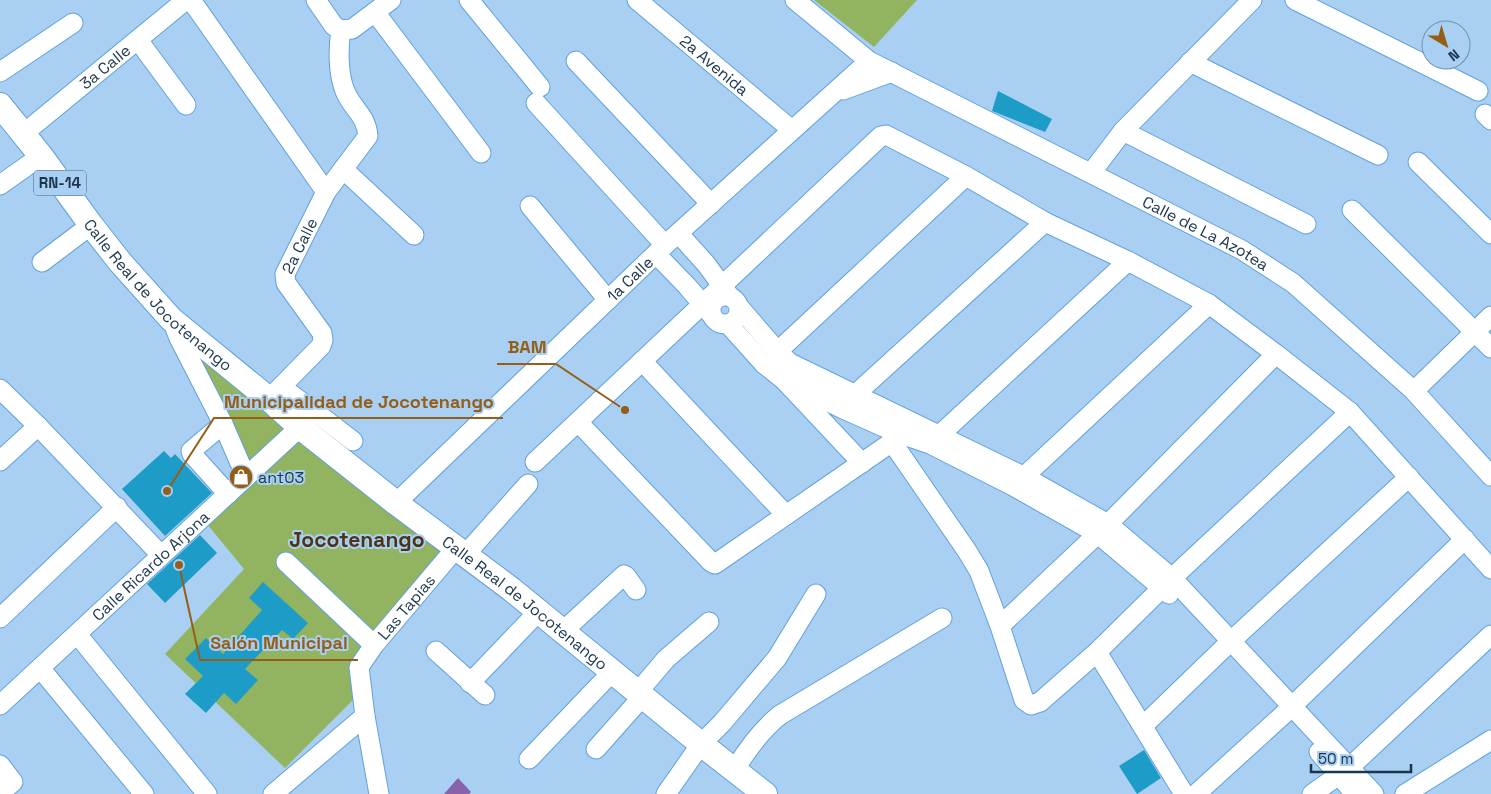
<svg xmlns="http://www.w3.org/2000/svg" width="1491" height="794" viewBox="0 0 1491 794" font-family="'Space Grotesk',sans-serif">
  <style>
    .green { fill: #92b460 }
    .water { fill: #8962ad }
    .building { fill: #1d9cc7 }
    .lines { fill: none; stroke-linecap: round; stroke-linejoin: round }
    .minor-casing { stroke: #61a1db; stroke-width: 21 }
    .major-casing { stroke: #61a1db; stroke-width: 26 }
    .minor { stroke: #fff; stroke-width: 19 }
    .major { stroke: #fff; stroke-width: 24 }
    .labels { text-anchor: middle; stroke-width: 4; stroke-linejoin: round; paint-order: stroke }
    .shield { fill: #a9cff3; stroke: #46637f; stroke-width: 1 }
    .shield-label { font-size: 15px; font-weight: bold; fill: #1b354d }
    .street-label { font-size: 16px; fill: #1b354d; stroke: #a9cff3 }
    .poi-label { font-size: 16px; fill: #1b354d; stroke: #a9cff3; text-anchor: start }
    .district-label { font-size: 21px; font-weight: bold; fill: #4e3314; stroke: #a9cff3 }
    .leader { fill: none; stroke: #955e17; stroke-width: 2 }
    .callout-dot { fill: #955e17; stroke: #a9cff3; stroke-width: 2 }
    .callout-label { font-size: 18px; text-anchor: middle; font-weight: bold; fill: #955e17; stroke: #a9cff3; stroke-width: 4; stroke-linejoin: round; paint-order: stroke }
  </style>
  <rect width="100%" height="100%" fill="#a9cff3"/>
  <!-- green -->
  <path class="green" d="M814 0H917L874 47Z
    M181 331 292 427 247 468Z
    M300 437 443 548 350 662 356 697 285 768 165 654 244 569 207 524Z"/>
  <!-- water -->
  <path class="water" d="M458 778 471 792 469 794H444Z"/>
  <!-- building -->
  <path class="building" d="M998 91 1052 119 1045 132 992 111Z
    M164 451 171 458 175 454 212 493 165 536 122 489Z
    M200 535 217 553 165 603 147 584Z
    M263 582 308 623 293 639 282 630 245 669 258 680 236 704 224 693 206 713 185 694 203 676 185 659 206 638 223 654 262 610 249 598Z
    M1144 750 1161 778 1137 794 1119 766Z"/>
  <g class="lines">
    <!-- minor casing -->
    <g class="minor-casing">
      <g id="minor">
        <path d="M191 0 326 192"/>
        <path d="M316 0 334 26 341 30"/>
        <path d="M469 0 540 87"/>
        <path id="s1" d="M637 0 792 130"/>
        <path id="s2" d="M795 0 869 61 1242 250 1293 283 1414 391 1491 476"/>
        <path d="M1295 0 1478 91"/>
        <path d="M375 12 481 153"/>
        <path d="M341 30 352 29 391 0"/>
        <path d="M138 40 186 105"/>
        <path d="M576 61 711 204"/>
        <path d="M1190 62 1378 155"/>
        <path d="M0 72 73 23"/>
        <path d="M843 90 892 72"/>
        <path d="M536 103 665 245"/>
        <path d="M1485 114 1491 120"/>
        <path d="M1123 131 1306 224"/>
        <path id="s3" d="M23 134 186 0"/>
        <path d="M1418 162 1491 234"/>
        <path d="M343 169 414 235"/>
        <path d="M1091 173 1123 131 1252 0"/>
        <path d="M0 185 41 156"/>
        <path d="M530 206 608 300"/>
        <path d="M1352 210 1491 348"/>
        <path d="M679 234 706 264 728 294"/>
        <path d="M656 254 687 286 710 313"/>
        <path d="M42 262 91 225"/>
        <circle cx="725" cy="310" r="14"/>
        <path d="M740 308 778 352 790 363 1023 476 1108 524 1172 578 1374 794"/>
        <path d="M172 320 179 338 223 424 246 477"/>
        <path d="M728 324 764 364 784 380 862 463"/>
        <path d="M642 361 786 515"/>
        <path d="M764 364 966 176"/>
        <path d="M784 380 841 408 895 432 930 444 1013 486 1098 534 1169 594"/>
        <path d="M281 387 314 411"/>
        <path d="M0 389 38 426 161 555"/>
        <path d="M1414 391 1491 316"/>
        <path id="s4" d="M269 399 321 346 323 340 322 333 286 283 285 274 326 192 368 136C366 114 352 109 345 91 338 74 338 48 341 30"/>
        <path d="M848 401 1045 222"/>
        <path d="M578 422 711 562 715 564 892 442 895 432"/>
        <path d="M223 424 191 451 192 454 228 494"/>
        <path d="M892 442 967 551 979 571 1000 626 1024 700 1031 705 1040 702 1097 652 1172 578 1350 412"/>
        <path d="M932 442 1128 261"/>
        <path d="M0 461 38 426"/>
        <path d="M535 462 881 136 886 135 966 176 1045 222 1128 261 1209 304 1276 354 1350 412 1491 569"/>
        <path d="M1016 484 1209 304"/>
        <path id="s5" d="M396 503 665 245 869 61"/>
        <path d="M465 555 528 484"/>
        <path d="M286 562 374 645"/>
        <path d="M0 618 117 507"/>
        <path d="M1000 626 1108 524 1276 354"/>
        <path d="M562 632 624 575 626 576 636 590"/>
        <path d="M77 634 207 794"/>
        <path d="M436 651 485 695"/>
        <path d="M1097 652 1184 794"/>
        <path d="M40 668 144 794"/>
        <path d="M470 683 539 611"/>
        <path d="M638 692 666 659 709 622"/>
        <path id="s6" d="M0 705 300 427 314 411 353 441"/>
        <path d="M1143 726 1231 641 1409 477"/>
        <path d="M596 749 643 696"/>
        <path d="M1319 752 1355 794"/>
        <path d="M529 759 613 671"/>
        <path d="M0 765 13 782 0 793"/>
        <path d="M734 771C746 751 761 730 780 715L942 618"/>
        <path d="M273 794 365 716"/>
        <path id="s7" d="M379 794 365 716 359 667 374 645 456 548"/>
        <path d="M666 794 701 744 722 723 777 658 816 594"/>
        <path d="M1196 794 1284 714 1465 539"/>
        <path d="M1312 794 1350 767 1491 635"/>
        <path d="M1405 794 1491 740"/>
      </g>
    </g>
    <!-- major casing -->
    <g class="major-casing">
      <g id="major">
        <path id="s8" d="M0 105 41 156 91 225 120 262 171 319 269 399 300 427 396 503 511 589 701 744 765 794"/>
      </g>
    </g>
    <!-- minor -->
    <use href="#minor" class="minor"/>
    <!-- major -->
    <use href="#major" class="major"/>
  </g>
  <!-- icons -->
  <defs>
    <g id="shop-disc" transform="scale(1.25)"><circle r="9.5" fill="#955e17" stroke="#a9cff3"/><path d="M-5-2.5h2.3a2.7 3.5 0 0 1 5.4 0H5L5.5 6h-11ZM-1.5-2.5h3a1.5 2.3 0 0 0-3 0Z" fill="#fff"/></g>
  </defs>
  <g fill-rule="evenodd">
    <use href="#shop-disc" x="241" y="477"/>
  </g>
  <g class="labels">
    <!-- shield labels -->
    <rect class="shield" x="34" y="170.5" width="52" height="25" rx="4"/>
    <g class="shield-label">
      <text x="60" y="188">RN-14</text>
    </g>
    <!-- street labels -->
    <g class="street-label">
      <text dy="6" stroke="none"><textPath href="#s1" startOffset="101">2a Avenida</textPath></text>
      <text dy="6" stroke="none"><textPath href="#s3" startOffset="106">3a Calle</textPath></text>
      <text dy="6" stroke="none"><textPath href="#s2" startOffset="474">Calle de La Azotea</textPath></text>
      <text dy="6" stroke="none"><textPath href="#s4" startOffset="190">2a Calle</textPath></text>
      <text dy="6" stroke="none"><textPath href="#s5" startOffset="324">1a Calle</textPath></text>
      <text dy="6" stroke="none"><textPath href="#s8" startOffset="248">Calle Real de Jocotenango</textPath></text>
      <text dy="6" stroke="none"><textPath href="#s6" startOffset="205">Calle Ricardo Arjona</textPath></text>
      <text dy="6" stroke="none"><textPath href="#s8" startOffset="728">Calle Real de Jocotenango</textPath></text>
      <text dy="6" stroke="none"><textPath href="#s7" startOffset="205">Las Tapias</textPath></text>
    </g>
    <!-- poi labels -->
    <g class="poi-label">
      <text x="258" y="483">ant03</text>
    </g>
    <!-- district labels -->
    <g class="district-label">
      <text x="357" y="547">Jocotenango</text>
    </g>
  </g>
  <!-- callouts -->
  <path class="leader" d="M625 410L556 364H497M167 491L214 418H503M179 565L200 660H358"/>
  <g class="callout-dot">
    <circle cx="625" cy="410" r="5"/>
    <circle cx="167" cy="491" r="5"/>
    <circle cx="179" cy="565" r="5"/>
  </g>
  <g class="callout-label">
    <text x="527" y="353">BAM</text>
    <text x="359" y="408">Municipalidad de Jocotenango</text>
    <text x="279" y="649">Salón Municipal</text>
  </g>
  <!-- north arrow -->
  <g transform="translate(1446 45) rotate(142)"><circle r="24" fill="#a9cff3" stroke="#7091b1"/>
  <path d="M0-4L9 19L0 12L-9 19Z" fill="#955e17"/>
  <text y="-8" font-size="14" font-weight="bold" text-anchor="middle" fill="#1b354d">N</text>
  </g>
  <!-- scale -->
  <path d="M1311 764v8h100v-8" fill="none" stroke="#1b354d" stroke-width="2.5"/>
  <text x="1318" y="764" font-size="15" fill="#1b354d" stroke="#a9cff3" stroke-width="4" paint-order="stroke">50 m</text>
</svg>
